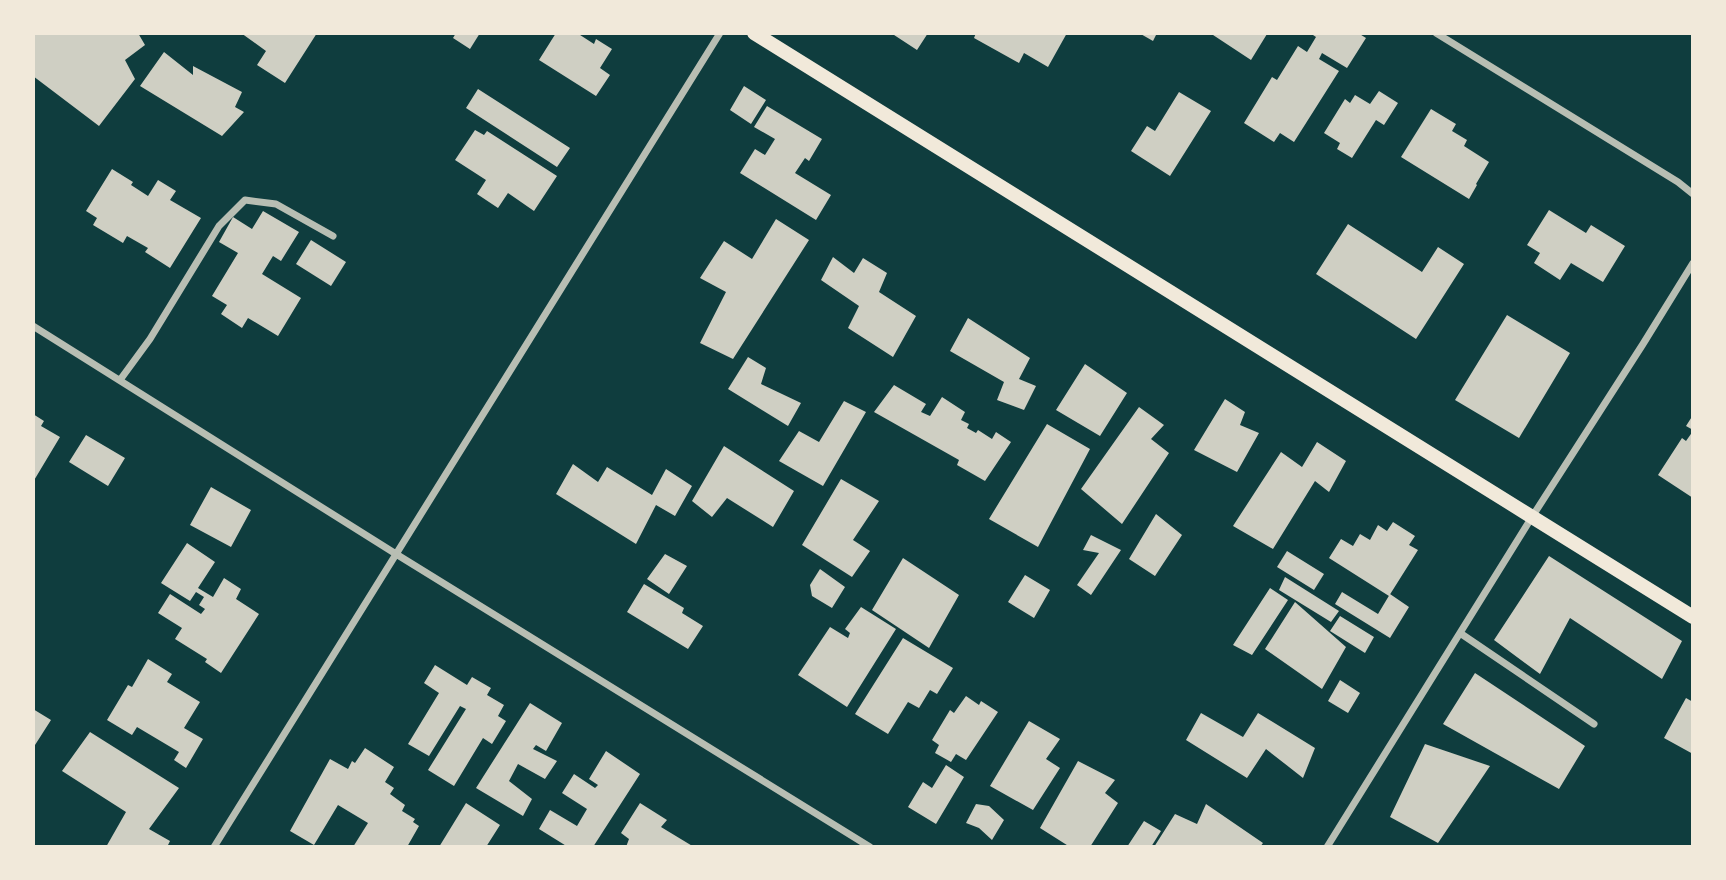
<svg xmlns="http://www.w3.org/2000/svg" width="1726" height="880" viewBox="0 0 1726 880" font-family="'IBM Plex Sans',sans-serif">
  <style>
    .building { fill: #cfcfc3 }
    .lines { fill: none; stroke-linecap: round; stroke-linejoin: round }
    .minor { stroke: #b8beb3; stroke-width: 7 }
    .secondary { stroke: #f1e9da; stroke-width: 14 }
  </style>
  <rect width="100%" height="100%" fill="#0f3d3e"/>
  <!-- building -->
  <path class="building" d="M33 33H138L145 45 125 60 135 79 99 126 33 76Z
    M241 33H317L285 83 257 65 266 51Z
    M456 33H480L470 49 453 38Z
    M556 33H577L594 44 596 39 612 49 600 68 610 75 596 96 539 60Z
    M891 33H928L917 50Z
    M976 33H1067L1048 67 1024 53 1019 63 974 38Z
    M1139 33H1157L1153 41Z
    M1210 33H1266L1267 34 1251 60Z
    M1310 33H1358L1366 38 1347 68 1322 53 1319 59 1339 71 1294 142 1280 133 1274 142 1244 123 1272 77 1277 80 1298 46 1307 52 1316 37Z
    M164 52 193 75V66L242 92 235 107 244 112 222 136 140 86Z
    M744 86 766 100 751 124 730 110Z
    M478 89 570 148 557 167 466 108Z
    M1379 91 1398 103 1384 125 1376 120 1352 158 1337 149 1340 143 1324 133 1345 99 1350 103 1355 95 1370 104Z
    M1179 92 1211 111 1170 176 1131 151 1147 126 1155 131Z
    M767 106 822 139 809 161 805 158 795 173 831 195 816 220 740 173 755 149 765 155 775 139 754 127Z
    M1431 109 1456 124 1452 131 1467 140 1464 146 1489 162 1476 184 1477 185 1469 199 1401 157Z
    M475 130 484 135 487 131 557 176 534 211 508 193 498 208 477 194 486 180 455 160Z
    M112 169 133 182 131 185 148 196 158 180 176 191 170 200 201 218 170 268 145 252 148 248 127 236 123 243 93 225 97 218 86 211Z
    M1549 210 1586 233 1591 225 1625 246 1603 282 1571 263 1560 280 1534 263 1540 253 1527 245Z
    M263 211 299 232 281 261 273 256 262 274 301 298 278 336 248 318 242 328 221 314 227 305 212 296 238 253 219 242 233 217 252 229Z
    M776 219 809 240 733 359 700 343 726 292 700 278 724 241 752 259Z
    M1348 224 1422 272 1438 247 1464 264 1416 339 1316 274Z
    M311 240 346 262 331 286 296 264Z
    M833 257 854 273 863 258 887 273 879 292 916 316 893 357 848 328 859 306 821 280Z
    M1507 315 1570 353 1519 438 1455 400Z
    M968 318 1030 358 1019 379 1036 386 1024 410 997 400 1004 382 950 351Z
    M748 357 766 368 761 384 801 403 788 426 728 389Z
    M1085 364 1127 393 1100 436 1056 410Z
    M894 385 926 404 921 412 930 416 942 397 965 412 961 420 969 424 967 428 976 433 978 430 992 439 996 432 1011 442 985 481 957 465 959 460 874 412Z
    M1225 399 1245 412 1240 425 1259 433 1237 472 1194 450Z
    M844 401 866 412 823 486 779 461 799 431 819 442Z
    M1139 407 1164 425 1151 439 1169 453 1122 524 1081 489Z
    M33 414 44 421 41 426 60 437 33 482Z
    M1693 415V430L1686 426Z
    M1047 424 1090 449 1038 547 989 519Z
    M1693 431V498L1658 475 1682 438 1686 441Z
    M86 435 125 458 108 486 69 462Z
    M1317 442 1346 461 1329 492 1315 481 1273 549 1233 526 1281 452 1302 467Z
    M724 446 794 491 773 527 727 498 712 517 692 501Z
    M573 464 598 482 607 467 652 495 666 469 692 486 675 516 656 505 636 544 556 494Z
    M841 479 879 501 853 540 870 551 852 577 802 545Z
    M211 487 251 510 231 547 190 525Z
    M1156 514 1182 535 1155 576 1129 559Z
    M1393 522 1415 536 1409 545 1418 550 1389 596 1329 558 1341 539 1353 546 1360 534 1370 540 1378 525 1387 531Z
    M1091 535 1121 550 1091 595 1077 585 1099 553 1083 550Z
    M187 543 215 562 198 588 213 597 224 578 241 589 236 599 259 614 221 673 205 662 207 659 175 639 182 628 158 613 170 594 201 614 205 609 199 605 204 597 196 592 190 601 161 583Z
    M1287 551 1324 574 1314 590 1277 567Z
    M665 554 687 566 669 594 647 579Z
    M1549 556 1682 641 1662 679 1570 618 1540 674 1494 640Z
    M903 558 959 595 929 648 872 610Z
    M820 569 845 587 832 608 812 596 810 585Z
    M1025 575 1050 590 1034 618 1008 602Z
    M1285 577 1339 611 1331 622 1279 590Z
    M644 584 684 608 682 613 703 626 688 649 627 612Z
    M1270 588 1288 600 1252 655 1233 645Z
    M1342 592 1378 614 1390 594 1409 607 1390 638 1335 604Z
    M1295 602 1346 647 1322 689 1265 649Z
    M861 607 896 629 847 707 798 675 830 627 848 638 850 633 845 629Z
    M1340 616 1374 637 1365 653 1330 631Z
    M903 638 953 668 937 694 930 690 919 708 908 702 888 734 855 714Z
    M148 659 172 674 167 682 200 702 184 728 203 739 186 768 174 760 179 752 137 727 132 735 107 720 128 685 132 687Z
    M435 665 467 685 472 677 491 688 487 695 504 705 498 716 506 721 492 744 483 738 454 786 428 770 466 709 460 706 429 756 408 744 439 693 424 683Z
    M1475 673 1585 746 1559 789 1443 724Z
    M1340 680 1360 693 1348 713 1328 701Z
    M966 696 979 705 981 701 998 712 966 760 956 754 951 762 935 753 939 745 932 740 950 710 954 713Z
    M1686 698 1693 702V754L1664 738Z
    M530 703 562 723 546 751 536 745 533 749 557 761 545 779 518 764 509 781 532 799 523 816 476 788Z
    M33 709 51 720 35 745 33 744Z
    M1201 713 1243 737 1258 713 1315 748 1303 778 1266 749 1247 778 1186 740Z
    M1029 721 1060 739 1046 759 1060 768 1033 810 990 786Z
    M90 732 179 788 149 829 170 841 167 847H106L126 812 62 771Z
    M1425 744 1490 766 1438 843 1390 817Z
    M365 748 394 767 385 782 394 788 390 794 405 805 402 811 415 819 413 822 419 826 407 847H353L368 823 338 805 314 845 290 831 330 759 348 769 352 761 355 763Z
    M606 751 640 774 593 847H568L539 829 550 810 577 826 587 809 562 793 574 774 595 788 598 785 589 779Z
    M1078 761 1115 780 1105 793 1118 803 1090 847H1070L1040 828Z
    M946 765 964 777 936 824 908 807 923 782 932 788Z
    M466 803 500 825 486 847 475 845 474 847H439Z
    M640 803 667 820 661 827 694 847H626L629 839 621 833Z
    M976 804 989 806 1004 820 992 840 979 828 966 823Z
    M1206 804 1263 843 1260 847H1154L1175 814 1197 824Z
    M1144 821 1161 831 1151 847H1127Z"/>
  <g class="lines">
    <!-- minor -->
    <path class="minor" d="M1436 33 1678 182 1693 194
      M33 326 396 554 870 847
      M120 380 150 339 219 226 245 200 276 204 333 236
      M1460 633 1594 724
      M214 847 720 33
      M1327 847 1532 517 1643 344 1693 263"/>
    <!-- secondary -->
    <path class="secondary" d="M754 33 1693 617"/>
  </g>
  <!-- border -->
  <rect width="1726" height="880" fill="none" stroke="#f1e9da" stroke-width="70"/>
</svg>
